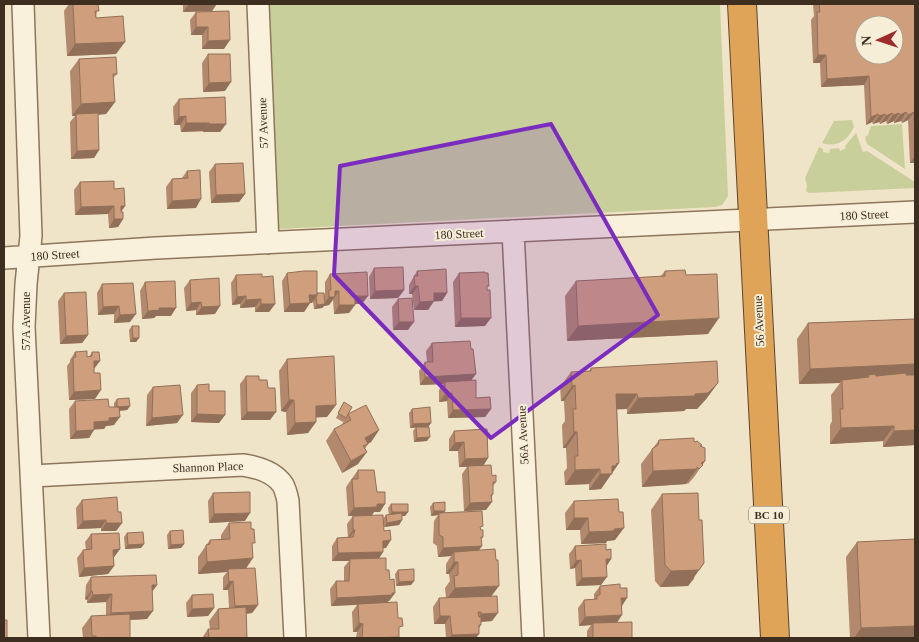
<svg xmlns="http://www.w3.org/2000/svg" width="919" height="642" viewBox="0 0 919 642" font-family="'Times New Roman',serif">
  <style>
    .green { fill: #c9cf9b }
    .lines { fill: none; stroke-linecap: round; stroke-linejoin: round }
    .minor-casing { stroke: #8d765c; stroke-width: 24 }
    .highway-casing { stroke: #5b4430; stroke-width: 30 }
    .minor { stroke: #faf1dc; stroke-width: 21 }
    .highway { stroke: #e0a458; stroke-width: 28 }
    .wall { fill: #b2896c }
    .shaded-wall { fill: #916f58 }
    .building { fill: #cf9f7d; stroke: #916f58; fill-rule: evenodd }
    .marked { fill: #7b2cbf; fill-opacity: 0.2; stroke: #7b2cbf; stroke-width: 4; stroke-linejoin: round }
    .labels { text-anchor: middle; stroke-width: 4; stroke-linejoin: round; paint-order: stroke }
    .shield { fill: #f7eed8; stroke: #756857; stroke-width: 1 }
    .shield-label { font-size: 11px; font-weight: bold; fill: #3d2e20 }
    .street-label { font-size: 12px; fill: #3d2e20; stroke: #f7eed8 }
  </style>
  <rect width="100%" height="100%" fill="#f0e4c8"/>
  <!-- green -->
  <path class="green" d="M262 4H720L728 196 722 205 715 207 280 229 277 227Z
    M852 120 854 127C848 140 837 148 822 143L834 121Z
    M902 124 905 169 867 144 865 137 868 135 871 126Z
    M856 133 863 152 867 151 915 182V188L809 193 806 191 807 186 805 178 819 147 823 149V152L829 153 830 149 839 148 840 151 846 148 845 146Z"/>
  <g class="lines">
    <!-- minor casing -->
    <g class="minor-casing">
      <path id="minor" d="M23 4 31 236 26 284 24 327 39 638
        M258 4 268 243
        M513 231 533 638
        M4 258 156 248 915 212
        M32 476 243 465C257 467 274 472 283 485 285 489 287 496 288 501L295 638"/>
    </g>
    <!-- highway casing -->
    <g class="highway-casing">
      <path id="highway" d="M742 4 775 638"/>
    </g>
    <!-- minor -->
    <use href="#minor" class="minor"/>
    <!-- highway -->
    <use href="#highway" class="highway"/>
  </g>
  <!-- wall -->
  <path class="wall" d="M69 4H98L96 18 116 54 67 56 64 11Z
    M183 4H222V5H216L212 11 183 12Z
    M813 4H915V163H910L908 120 902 123 901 121 894 123V121L887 124 886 121 880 124 879 122 873 124 872 122 866 125 864 85 821 87 820 63H813L811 20 814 16Z
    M196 12 224 49H202V35H191L190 20Z
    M208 54 225 91 203 92 202 63Z
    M79 59 117 74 113 78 115 102 106 114 98 115 99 150 94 158 71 159 70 122 75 116H72L70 71Z
    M179 99 226 124 220 132H203L204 131 181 132 180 125H174L173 107Z
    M215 164 245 194 239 202 211 203 209 172Z
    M187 171 196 208 167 209 166 187 172 179 182 178Z
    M80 182 114 189 125 206 121 212 123 219 118 227 109 228 108 214 75 215 74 190Z
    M374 268 404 290 398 298 370 299 369 277Z
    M417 271 447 293 442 301H434L428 310H414L412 294H409V285Z
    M665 271 708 334 567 341 565 296 576 281 660 277Z
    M287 273 317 293 324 296 325 295V282L330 274 362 304H355L349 313 334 314 333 300 329 305 324 306 322 308 314 309 313 301 312 303H310L304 312H284L282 281Z
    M459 273 487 288 485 326 455 327 453 282Z
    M236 275 262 277 275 304 269 312H255V307L240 308V304L232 305 231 283Z
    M190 280 215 314 196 315V310L186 311 184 288Z
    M145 282 171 316H156L154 318 142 319 140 291Z
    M133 283 130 322 114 323V314L98 315 97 293 102 284Z
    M64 293 88 335 82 343 60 344 58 301Z
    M398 299 408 330H393L392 307Z
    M915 319V445L883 447V441L830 444V425L832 421 831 395 840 383 799 384 797 339 808 323Z
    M132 326 139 338 136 342H130L129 330Z
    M432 343 472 380 476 398 491 409 485 417 448 418 447 401 439 402V390L443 384 420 385 419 371 425 362H427L426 351Z
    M75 352 87 357H89L92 352 94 369 95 399 69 400 67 366 70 362V360Z
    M287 359 327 417H316V422L308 433 287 435 286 412 281 411 279 371Z
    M591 368 707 398 697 409H686L684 411 627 414V409H617L619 463 601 489 589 490V484L565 485 564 472 567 468 566 448H563L562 425 565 421 564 401H561L560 387 571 372 589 371Z
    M246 376 259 380 270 420H241L240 384Z
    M197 385 209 391 225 415 219 423 191 422V393Z
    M153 387 177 423 146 426 147 395Z
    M117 399 130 406 127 410 120 411 114 425 106 426 104 429H94L89 438 70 439 69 409 75 401 109 407H114V403Z
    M344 402 346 418 343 422 336 418Z
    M412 409 431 423 428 427 427 441 414 442 413 431 416 427 410 428 409 413Z
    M348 414 379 430 371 442 368 444 365 449 358 464 342 473 326 441 334 429 341 426Z
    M454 431 488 458 483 466 492 476 496 482 493 486 492 497 486 510 464 511 462 474 467 467H459L458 451H449V439Z
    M659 440 694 441 700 446 705 461 688 484 687 483 686 484 642 487 641 464Z
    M358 470 377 492 380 512H374L372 515 384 531 386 548H383V552L379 558 386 570 395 593 389 601 387 602 399 632V638H356L357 632H353L352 612 357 605 331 606 330 589 336 581H344V567L349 561H332V546L337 538H348L347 524 353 516H348L346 487Z
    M213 493 245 521 209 523 208 501Z
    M662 494 699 520 694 579 688 586 660 587 655 581 651 510Z
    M82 500 118 512 122 523 116 531H101V528L77 529 76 508Z
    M574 501 615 540 607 541 606 543 581 544 580 530H566L565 513Z
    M433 503 444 513 481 529 483 537 481 540 479 550 491 596 492 621 481 622V625L479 628 476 638H446L445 624H434L433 607 439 598H446L445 588 450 581 449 574H446V564L451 556 438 557 437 546 433 543 434 521 438 515 431 516 430 507Z
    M391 504 408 512 405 516H402V520L399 525 384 527 383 519 386 515H389L388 508Z
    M229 523 252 546 246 568 258 605 252 613 246 614 247 638H202L208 629H210L209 621 218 609 229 608 228 590H223V577L227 572 198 574V557L210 540H221V535Z
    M170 531 184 544 181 548 168 549 167 535Z
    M127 533 144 544 141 548 125 549 124 537Z
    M91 534 120 549 114 557V566L108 574 79 577 77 558 83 550H86L85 542Z
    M857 542 915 638H850L846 557Z
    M575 546 606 550 611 559 607 565 601 585 576 586 575 568 570 569 569 554Z
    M398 570 414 581 411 585 396 586 395 574Z
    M91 577 157 585 152 592 147 619 130 620V638H83L82 628 91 616H106V602L87 603V600L85 599 86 585Z
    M600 586 621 606 622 615 617 623 632 638H639H587V631L591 625 579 626 578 608 584 600 594 599V594Z
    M192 595 214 608 208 616 187 617 186 603Z"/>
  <!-- shaded-wall -->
  <path class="shaded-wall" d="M189 4H222V5H216L212 11 183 12Z
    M196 27H208L202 35H191Z
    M230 40 224 49H202L208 41Z
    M125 42 116 54 67 56 75 44Z
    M818 55H826L820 63H813Z
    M869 76 864 85 821 87 827 79Z
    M231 82 225 91 203 92 209 83Z
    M115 102 106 114 76 116V114L75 116H72L81 104Z
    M906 112 901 121 894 123 900 115Z
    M914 112 908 120 902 123 908 115Z
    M892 113 886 121 880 124 886 116Z
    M899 113 894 121 887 124 893 115Z
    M878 114 872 122 866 125 871 117Z
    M885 114 879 122 873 124 879 116Z
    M186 116 180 125H174L179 117Z
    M186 123H209L204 131 181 132Z
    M209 124H226L220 132H203Z
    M99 150 94 158 71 159 77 151Z
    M915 156V163H910Z
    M245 194 239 202 211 203 216 195Z
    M201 199 196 208 167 209 172 201Z
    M114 206 108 214 75 215 81 207Z
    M121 206H125L119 214Z
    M114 219H123L118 227 109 228Z
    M415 286H418L412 294H409Z
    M404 290 398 298 370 299 375 291Z
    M335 291H339L329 305 324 306 322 308 314 309 317 305 324 304 329 297Z
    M434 293H447L442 301 428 302Z
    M309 295H317L312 303H303Z
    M246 296 240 304 232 305 237 297Z
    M355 296H368L362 304H349Z
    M261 299 255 307 240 308 246 300Z
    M434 301 428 310H414L420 302Z
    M201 302 196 310 186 311 191 303Z
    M310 303 304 312H284L290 304Z
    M261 304H275L269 312H255Z
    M339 305H355L349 313 334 314Z
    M119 306 114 314 98 315 103 307Z
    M220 306 215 314 196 315 202 307Z
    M159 308H176L171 316H156L154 318 142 319 148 311Z
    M136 314 130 322 114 323 120 315Z
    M461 318H491L485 326 455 327Z
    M719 318 708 334 567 341 578 326Z
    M399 322H414L408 330H393Z
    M88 335 82 343 60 344 66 336Z
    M133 338H139L136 342H130Z
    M94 361H100L94 369Z
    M915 364V379L869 377 868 375 864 381 842 380 840 383 799 384 810 369Z
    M476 374 470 382H445L443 384 420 385 425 377Z
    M718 383 707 398 697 409H686L684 411 627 414 638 398 695 394Z
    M575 385 564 401H561L572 386Z
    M101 390 95 399 69 400 74 392Z
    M452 393 447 401 439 402 445 394Z
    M616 394H637L627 409 605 410Z
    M289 400H294L286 412 281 411Z
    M336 405 327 417 307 418 316 406Z
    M130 406 127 410 114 411 117 407Z
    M491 409 485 417 448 418 453 410Z
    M247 412H276L270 420H241Z
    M197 414 225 415 219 423 191 422Z
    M183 415 177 423 146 426 152 418Z
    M120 417 114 425 106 426 104 429 88 430 94 422 109 418Z
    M316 422 308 433 287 435 295 423Z
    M431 423 428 427 410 428 413 424Z
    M894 426 883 441 830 444 841 428Z
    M94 430 89 438 70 439 76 431Z
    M379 430 371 442 357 450 365 438Z
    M915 430V445L883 447 894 431Z
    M574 432H577L566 448H563Z
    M430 437 427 441 414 442 417 438Z
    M464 442 458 451H449L455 443Z
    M367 452 358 464 342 473 351 461Z
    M488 458 483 466 459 467 465 459Z
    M705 461 694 477 688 484 699 469 701 463Z
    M619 463 601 489 589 490 600 474 616 464Z
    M600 469 589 484 565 485 575 470Z
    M697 469 686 484 642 487 653 471Z
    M493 494 488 502H492L486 510 464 511 470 503Z
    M377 504H385L380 512H374L372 515 348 516 354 508Z
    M434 511H445L443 515 439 513 438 515 431 516Z
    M392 512H408L405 516H389Z
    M250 513 245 521 209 523 214 514Z
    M574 518H588L580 530H566Z
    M106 520 101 528 77 529 83 521Z
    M402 520 399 525 384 527 387 523Z
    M106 523H122L116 531H101Z
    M624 528 615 540 607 541 606 543 581 544 589 532Z
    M353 530H355L349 538H348Z
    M391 540 386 548 377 549 383 541Z
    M144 544 141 548 125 549 128 545Z
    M184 544 181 548 168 549 171 545Z
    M482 546 476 555 454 552 451 556 438 557 443 548Z
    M120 549 114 557 107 558 113 550Z
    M383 552 378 560 350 559 349 561H332L338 553Z
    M253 558 245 570 228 569 227 572 198 574 207 562Z
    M606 559H611L606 567Z
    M581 560 575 568 570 569 576 561Z
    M454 562H458L449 574H446Z
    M704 563 688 586 660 587 671 571Z
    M114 566 108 574 79 577 84 568Z
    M607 577 601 585 576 586 582 578Z
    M233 581 228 590H223L229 582Z
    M414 581 411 585 396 586 399 582Z
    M152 585H157L151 593Z
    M499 586 490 598 446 600 455 588Z
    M91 591H92L87 600 85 599Z
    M395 593 389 601H388L387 603 331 606 337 598Z
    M112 594 106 602 87 603 93 595Z
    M621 598H627L622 606Z
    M258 605 252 613 229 615 235 606Z
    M214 608 208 616 187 617 192 609Z
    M153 611 147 619 106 621 111 613Z
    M498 613 492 621 475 622 481 614Z
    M622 615 616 623H593L591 625 579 626 585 617Z
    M440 616H450L445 624H434Z
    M359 623 363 624 357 632H353Z
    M915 626V638H854L861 628Z
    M479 634 476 638H449L452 635Z"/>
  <!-- building -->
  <path class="building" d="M73 4H98L99 11H95L96 18 123 16 125 42 75 44Z
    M819 4H915V140L914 112 908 115 906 112 900 115 899 113 893 115 892 113 886 116 885 114 879 116 878 114 871 117 869 76 827 79 826 55H818L817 12H820ZM864 25H894V55H864Z
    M229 11 230 40 208 41V27H196V12Z
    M208 54H230L231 82 209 83Z
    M116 57 117 74H113L115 102 81 104 79 59Z
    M225 97 226 124H209V123H186V116L179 117V99Z
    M98 113 99 150 77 151 76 114Z
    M243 163 245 194 216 195 215 164Z
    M200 170 201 199 172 201V179L188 178 187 171Z
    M114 181V189L124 188 125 206H121V212H123V219H114V206L81 207 80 182Z
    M403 267 404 290 375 291 374 268Z
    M446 269 447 293H434V301L420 302 418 286H415L414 276H418L417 271Z
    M685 270 686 275 717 274 719 318 578 326 576 281 665 276V271Z
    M304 271H317V295H309L310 303 290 304 287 273Z
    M367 272 368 296H355V305H339V291H335V297H329V290H331L330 274Z
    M485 272V273H488L489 286H487V290H490L491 318H461L459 273Z
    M262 274V277L273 276 275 304H261V299L246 300V296L237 297 236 275Z
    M219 278 220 306 202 307 201 302 191 303 190 280Z
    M175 281 176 308H159L160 310 148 311 145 282Z
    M133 283 136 314 120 315 119 306 103 307 102 284Z
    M86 292 88 335 66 336 64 293Z
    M317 293H324L325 304 317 305 316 297 317 295Z
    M412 298 414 322H399L398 299Z
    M915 319V364L810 369 808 323Z
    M132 326H139V338H133Z
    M470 341 471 349H473L476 374 425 377V362H433L432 343Z
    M87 351V357L92 356V352H99L100 361H94V373H100L101 390 74 392 73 358 76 357 75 352Z
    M334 356 336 405 316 406V422L295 423 294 400H289L287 359Z
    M717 361 718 383 708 393 695 394V396L638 398 637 394H616L619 463 616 464V466H612V474H600V469L575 470V456H578L577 432H574L573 409H576L575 385 572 386 571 372 591 371V368Z
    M906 373V375H915V430L894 431V426L841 428 840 409H843L842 380 869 377 868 375 876 374V376Z
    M246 376H259V380H267L268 388H275L276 412H247Z
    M476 380V398L490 397 491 409 453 410 452 393 445 394V382Z
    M209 384V391H225V415L197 414V385Z
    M180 385 183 415 152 418 153 387Z
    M129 398 130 406 117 407V399Z
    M108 399 109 407H119L120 417 109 418V421L94 422V430L76 431 75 401Z
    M344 402 352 407 346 418 338 413Z
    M366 405 379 430 365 438 368 444 363 446 367 452 351 461 334 429 351 420 348 414Z
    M430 407 431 423 413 424 412 409Z
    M416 427H429L430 437 417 438Z
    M487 429 488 458 465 459 464 442 455 443 454 431Z
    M694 438V441L695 442 697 441 702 445 700 446 705 448V461L701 463 703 465 699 469 697 467V469L653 471 652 449 658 445 659 440Z
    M491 465 492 476 496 475V482H493V494L491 495 492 502 470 503 468 466Z
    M358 470H374L377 492H385V504H377V507L354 508 352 479H358Z
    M250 492V513L214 514 213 493Z
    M698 493 699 520H702L704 563 699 570 671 571 665 565 662 494Z
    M117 497 118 512H121L122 523H106V520L83 521 82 500Z
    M618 499 619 512H623L624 528 614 529V531L589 532 588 518H574V501Z
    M445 502V511H434L433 503Z
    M391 504H408V512H392Z
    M482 511 483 526 480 527 481 530H483V537H481L482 546 443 548V537L439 535V513Z
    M402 513V520L387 523 386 515Z
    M383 515 384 531 390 530 391 540 383 541V552L338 553 337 538 353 537 355 530H353V516Z
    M251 522V529H254L255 543H252L253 558 207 562 206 545 210 544V540L230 539 229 523Z
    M183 530 184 544 171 545 170 531Z
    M143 532 144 544 128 545 127 533Z
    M119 533 120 549 113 550 114 566 84 568 83 550 92 549 91 534Z
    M915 539V626L861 628 857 542Z
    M606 544V550L611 549V559H606L607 577 582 578 581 560 576 561 575 546Z
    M495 549 496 560H498L499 586 455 588 454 576 458 575V562H454V552Z
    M386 558V570H389L390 580 394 579 395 593H392V595L337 598 336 581H349L350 559Z
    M255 568 258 605 235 606 233 581 229 582 228 569Z
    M414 569V581L399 582 398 570Z
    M156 575 157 585H152L153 611 111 613 112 594 93 595 92 591H91V577Z
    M620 584V588H627V598H621L622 615 585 617 584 600 597 599V595H600V586Z
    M213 594 214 608 192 609V595Z
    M497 596 498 613 481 614V612H478L479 617H481V625H479V634L452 635 450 616H440L439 598Z
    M397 602 398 618H402L403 626 399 627V637L362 638 363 624 359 623 358 604Z
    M246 607 247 638H209L208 629H219L218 609Z
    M130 614V638H96V636H92L91 616Z
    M4 620H7V638H4Z
    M632 622V638H639H593V623Z"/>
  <!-- marked area -->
  <path class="marked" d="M551 124 658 315 491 438 334 275 340 166Z"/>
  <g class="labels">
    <!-- shield labels -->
    <rect class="shield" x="749" y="506.5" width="40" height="17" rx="4"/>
    <g class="shield-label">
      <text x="769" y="519">BC 10</text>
    </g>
    <!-- street labels -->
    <g class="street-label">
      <text transform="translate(263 123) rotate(-92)" y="4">57 Avenue</text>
      <text transform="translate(864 215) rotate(-3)" y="4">180 Street</text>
      <text transform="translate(459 234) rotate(-3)" y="4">180 Street</text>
      <text transform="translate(55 255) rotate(-4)" y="4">180 Street</text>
      <text transform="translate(26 321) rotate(-90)" y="4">57A Avenue</text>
      <text transform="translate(759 321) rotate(-93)" y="4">56 Avenue</text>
      <text transform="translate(523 435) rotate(-93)" y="4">56A Avenue</text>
      <text transform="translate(208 467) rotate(-2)" y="4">Shannon Place</text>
    </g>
  </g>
  <!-- border -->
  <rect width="919" height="642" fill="none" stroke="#3d2e20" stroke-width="10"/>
  <!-- north arrow -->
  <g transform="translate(879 40) rotate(267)"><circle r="24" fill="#f7eed8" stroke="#ada18e"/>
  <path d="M0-4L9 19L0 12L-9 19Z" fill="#9e2a2b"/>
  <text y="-8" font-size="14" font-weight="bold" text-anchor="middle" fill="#3d2e20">N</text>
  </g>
</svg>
